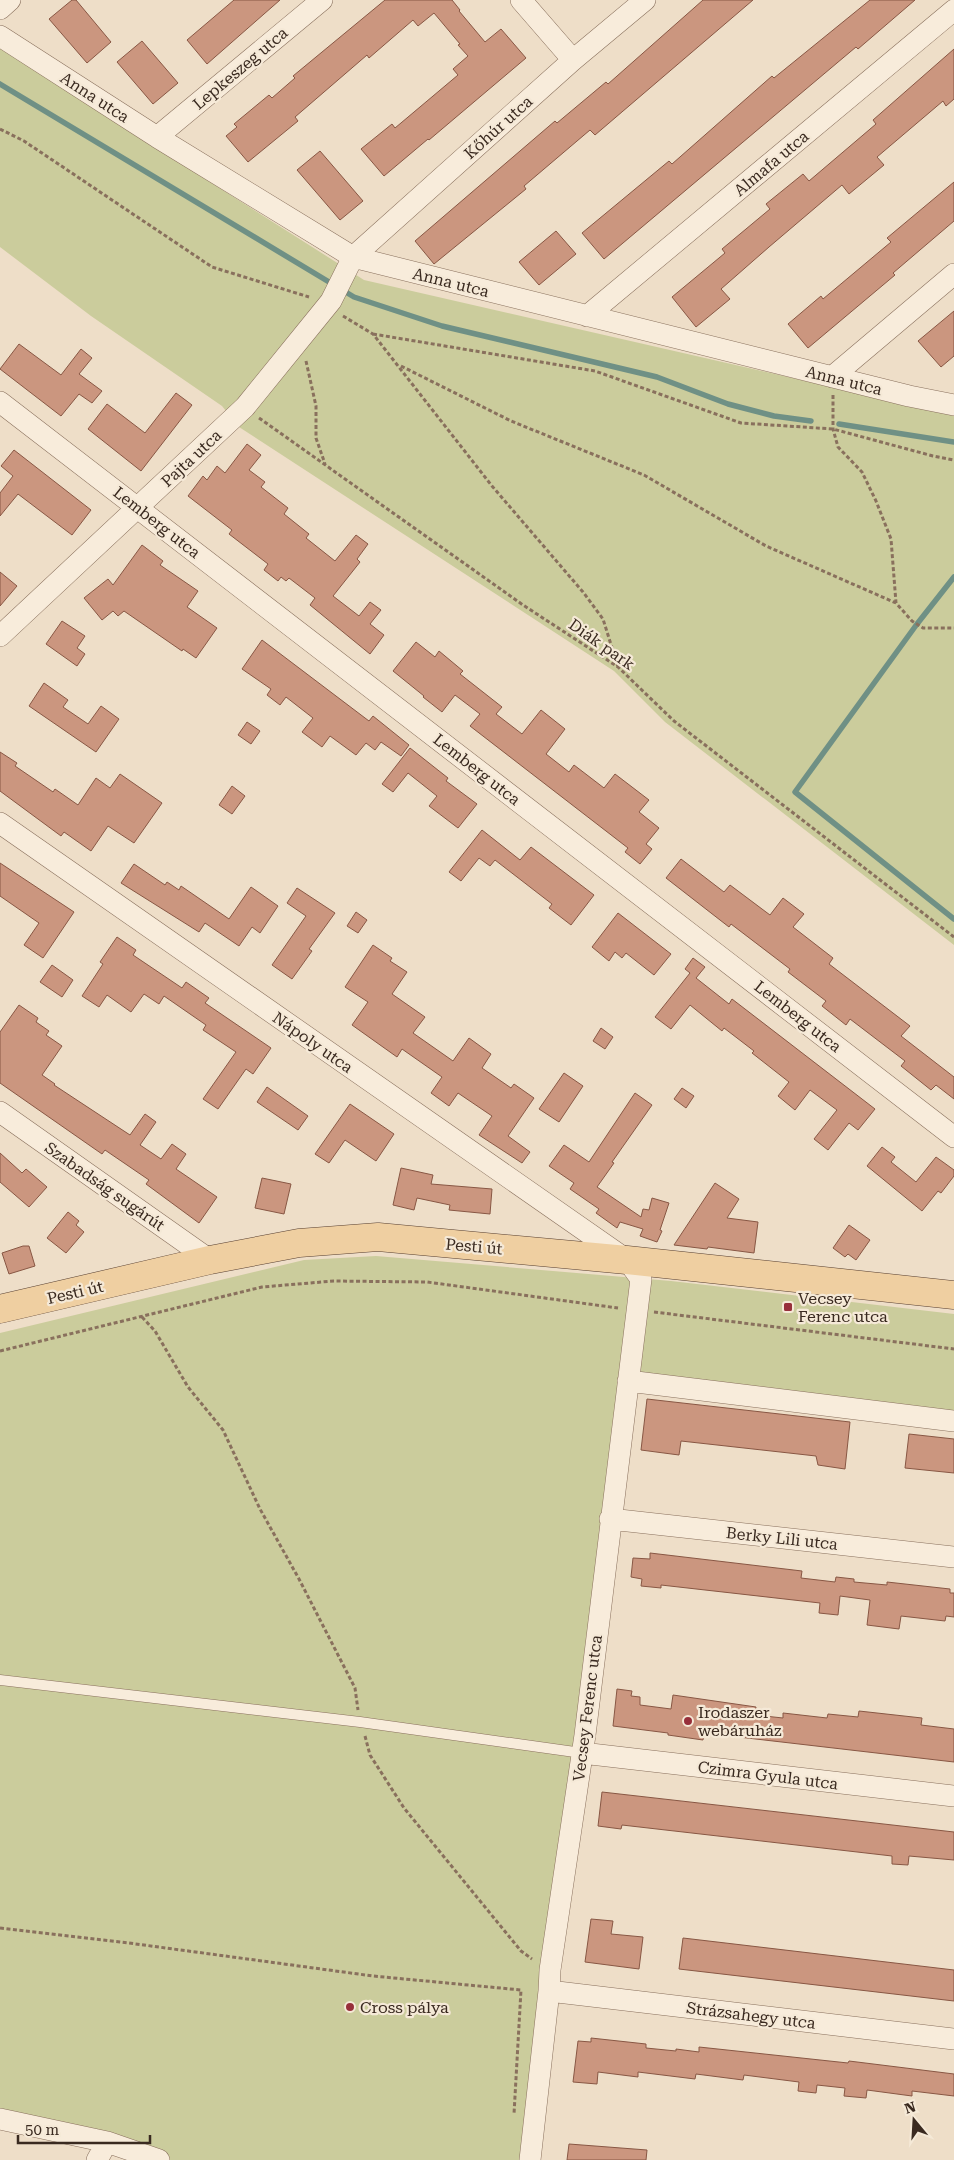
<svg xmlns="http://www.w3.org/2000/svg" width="954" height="2160" viewBox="0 0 954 2160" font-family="'Roboto Serif',serif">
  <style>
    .green { fill: #cbcc9c }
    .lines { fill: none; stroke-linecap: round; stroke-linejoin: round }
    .stream { stroke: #6f9085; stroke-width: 5.5 }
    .building { fill: #cb967f; stroke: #885744 }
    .lane-casing { stroke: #89705d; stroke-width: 11 }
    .street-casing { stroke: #89705d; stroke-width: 22 }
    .primary-casing { stroke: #573f31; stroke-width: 29 }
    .path { stroke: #89705d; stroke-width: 3; stroke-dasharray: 4 2.5; stroke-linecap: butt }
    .lane { stroke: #f8ecdb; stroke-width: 10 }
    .street { stroke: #f8ecdb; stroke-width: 21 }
    .primary { stroke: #efcfa1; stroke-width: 28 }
    .poi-dot { fill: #972f3a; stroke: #f5e9d7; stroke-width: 2 }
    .labels { text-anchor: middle; stroke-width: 4.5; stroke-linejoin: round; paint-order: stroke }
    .street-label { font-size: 16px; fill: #3a2a20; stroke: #f5e9d7 }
    .poi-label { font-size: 16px; fill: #3a2a20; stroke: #f5e9d7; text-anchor: start }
  </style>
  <rect width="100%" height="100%" fill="#eedec8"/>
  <!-- green -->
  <path class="green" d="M0 48 364 280 954 415V945L665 722 614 671 239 427 222 406 91 316 0 247Z
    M376 1256 671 1281 954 1314V1421L628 1381 530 2160H159L0 2119V1333L304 1260Z"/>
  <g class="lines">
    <!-- stream -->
    <path class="stream" d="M0 84 354 297 442 326 657 377 728 404 774 416 811 421
      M839 424 954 442
      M954 577 917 624 795 792 954 919"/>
  </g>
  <!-- building -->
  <path class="building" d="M72 0H76L111 42 87 63 49 19Z
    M234 0H280L207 64 187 40Z
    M385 0H452L460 10 459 11 485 42 501 29 526 58 429 140 428 139 384 176 361 149 392 124 395 128 458 75 453 69 468 56 458 45 460 44 434 13 418 26 413 20 369 58 367 55 295 117 298 121 248 162 226 136 237 127 234 124 269 95 272 98 295 78 293 76Z
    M703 0H753L595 135 590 130 524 186 526 189 434 264 415 241 555 121 557 123 606 82 608 84Z
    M870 0H915L858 49 856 47 604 259 582 233 669 161 672 164 772 76 774 78Z
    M142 41 178 83 153 104 117 62Z
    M954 49V99L946 106 943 101 877 157 884 165 849 194 842 185 769 247 721 289 730 299 696 327 672 297 725 253 722 249 770 209 766 204 803 174 809 181 876 124 873 120Z
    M320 151 363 201 340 220 297 170Z
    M954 182V221L893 273 895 275 808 348 788 324 821 296 823 299 891 242 887 238Z
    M556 231 576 254 539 285 519 262Z
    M954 311V356L941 367 918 341Z
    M19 344 61 375 81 349 92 358 79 374 102 391 92 403 79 394 61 416 0 369Z
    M176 393 192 405 141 471 88 429 107 404 145 433Z
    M247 444 261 455 249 470 265 482 261 487 288 508 284 514 309 534 306 538 335 561 356 535 368 544 357 559 360 562 333 596 359 616 370 602 381 610 370 624 384 635 370 654 310 605 315 598 289 578 286 581 281 577 278 581 264 570 268 564 229 534 232 530 188 496 203 476 207 480 217 466 225 473Z
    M14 450 91 510 72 535 18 494 0 516V493L13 476 1 466Z
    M142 545 163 561 160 565 198 591 187 607 217 628 196 658 183 649 182 651 124 611 118 616 113 611 102 620 84 598 108 579 113 585Z
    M0 572 17 586 0 606Z
    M62 621 85 636 77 648 85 654 77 666 46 644Z
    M262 640 369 721 373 716 409 745 401 756 381 742 375 750 366 743 356 755 330 736 322 747 302 732 313 718 286 697 280 705 267 695 271 689 242 669Z
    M416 642 435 657 439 651 463 671 460 674 502 707 496 714 522 734 541 710 565 729 546 754 569 772 574 765 604 788 615 774 649 800 639 812 659 828 646 844 652 849 640 864 625 852 628 848 470 726 480 714 455 695 442 712 423 697 424 696 393 671Z
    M44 683 68 700 63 707 88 724 101 706 119 719 96 752 29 706Z
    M247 722 260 731 251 744 238 735Z
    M410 748 448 778 446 781 477 804 458 828 429 806 437 796 408 773 393 792 382 784Z
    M0 752 17 763 15 766 53 792 55 789 78 805 96 778 110 788 120 774 162 803 134 843 108 826 91 851 64 832 61 836 0 791Z
    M232 786 245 796 232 814 219 805Z
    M482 830 520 860 531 847 594 895 571 925 549 908 552 904 495 860 490 866 479 858 461 881 449 872Z
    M681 859 724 892 730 885 770 915 783 898 804 914 793 927 833 958 829 964 910 1026 901 1036 954 1077V1099L936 1085 931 1090 901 1066 905 1061 850 1019 846 1025 822 1006 826 1001 788 972 790 969 731 924 729 927 666 878Z
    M0 863 74 912 43 958 24 945 39 923 0 896Z
    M134 864 165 885 167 882 179 890 181 886 229 919 251 887 278 906 260 933 252 927 239 946 205 923 199 932 121 883Z
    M297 888 335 913 309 949 312 951 292 979 272 965 306 916 287 903Z
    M356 912 367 920 358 933 347 926Z
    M618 913 671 954 654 975 626 953 622 958 615 952 609 961 592 947Z
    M117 937 136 950 133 955 182 988 186 982 209 998 205 1003 271 1048 253 1074 246 1069 218 1109 203 1099 236 1052 203 1030 206 1025 164 996 159 1004 144 994 131 1012 107 995 99 1007 82 996 103 964 100 962Z
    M373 945 392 958 390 961 407 972 392 994 425 1017 413 1033 453 1061 469 1038 491 1054 482 1068 511 1088 514 1084 534 1098 508 1136 530 1152 522 1163 479 1135 492 1116 458 1093 449 1106 431 1093 442 1077 402 1049 397 1057 352 1025 368 1002 345 987Z
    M693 958 705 967 696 978 729 1004 732 999 875 1109 858 1130 849 1123 828 1150 814 1139 837 1110 810 1090 795 1110 778 1096 789 1082 752 1053 754 1051 724 1028 722 1031 690 1005 671 1029 655 1017 690 973 685 969Z
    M52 965 73 980 62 997 40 982Z
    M19 1005 38 1018 36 1022 49 1031 46 1035 62 1046 42 1075 55 1084 54 1085 130 1135 145 1114 156 1122 140 1145 161 1159 172 1144 186 1154 176 1169 217 1197 199 1223 146 1184 149 1180 105 1150 102 1154 0 1083V1032Z
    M601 1028 613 1037 605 1049 593 1041Z
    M564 1073 583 1086 559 1122 539 1109Z
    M267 1087 308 1116 298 1130 257 1102Z
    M682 1088 694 1096 686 1108 674 1099Z
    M635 1093 652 1105 612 1162 614 1163 597 1187 641 1217 643 1209 649 1210 652 1198 669 1203 660 1230 662 1231 657 1242 640 1236 643 1229 620 1222 617 1228 596 1213 599 1209 570 1189 574 1183 549 1166 564 1145 589 1162Z
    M350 1104 394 1134 376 1161 345 1140 329 1163 315 1154Z
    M882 1147 895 1157 891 1162 916 1182 936 1157 954 1170V1176L941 1193 938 1191 922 1211 867 1166Z
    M0 1153 22 1173 26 1169 47 1187 29 1207 0 1182Z
    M401 1168 433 1175 431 1184 492 1189 490 1214 449 1210 450 1205 417 1198 414 1210 393 1205Z
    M262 1178 291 1184 284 1214 255 1208Z
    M715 1183 739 1199 727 1218 758 1222 754 1253 708 1247 707 1249 674 1245Z
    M68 1212 79 1221 76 1225 84 1232 66 1253 47 1238Z
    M849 1225 870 1240 856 1260 848 1254 845 1257 833 1248Z
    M23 1246H29L35 1266 9 1274 2 1253Z
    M647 1399 850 1422 845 1469 818 1465 816 1456 681 1441 679 1455 641 1450Z
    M909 1434 954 1439V1473L905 1468Z
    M650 1553 802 1571 801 1578 835 1582 836 1577 854 1579V1582L887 1585V1582L950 1589V1593H954V1617L946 1616 945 1621 901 1616 899 1629 867 1625 870 1600 840 1596 838 1615 819 1613 820 1603 661 1585V1588L641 1586 642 1579 631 1577 633 1558 650 1559Z
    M617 1689 632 1691 631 1696 640 1697V1705L671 1709 673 1695 756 1707 755 1715 783 1718V1713L827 1718 828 1714 858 1717 859 1711 922 1718 921 1725 954 1729V1762L704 1733 703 1740 668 1735V1733L613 1726Z
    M602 1792 954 1832V1860L909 1856 908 1865 892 1864V1856L622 1825 621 1829 598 1826Z
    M591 1919 613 1921 611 1934 643 1937 639 1969 585 1962Z
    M683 1938 954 1970V2001L679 1969Z
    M591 2038 646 2044V2048L676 2051V2049L699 2052V2047L848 2063 849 2061 954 2074V2096L912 2091V2096L867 2090 866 2098 844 2096 845 2088 817 2085 816 2093 798 2091 799 2082 744 2075 743 2080 696 2074 695 2079 638 2072V2077L598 2072 597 2084 573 2082 578 2041 591 2042Z
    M569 2144 647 2150 646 2160H567Z"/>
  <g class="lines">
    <!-- lane casing -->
    <g class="lane-casing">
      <path id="lane" d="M0 1680 360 1722 582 1753"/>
    </g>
    <!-- street casing -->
    <g class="street-casing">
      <path id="street" d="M521 0 573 60
        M0 9 10 0
        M0 36 157 137 353 257 909 396 954 405
        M157 137 322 0
        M587 316 954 10
        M832 377 954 274
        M0 402 954 1137
        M0 636 245 407 331 301 353 257 573 60 645 0
        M0 823 627 1260 641 1279 585 1735 550 1970 549 1991 530 2160
        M0 1112 210 1260
        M628 1381 954 1421
        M610 1519 954 1557
        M582 1753 954 1796
        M549 1991 954 2039
        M0 2119 107 2142 159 2160
        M97 2160 107 2142"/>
    </g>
    <!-- primary casing -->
    <g class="primary-casing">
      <path id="primary" d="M0 1309 210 1260 299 1243 378 1237 627 1260 954 1295"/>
    </g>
    <!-- path -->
    <path class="path" d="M0 129 24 141 212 267 309 297
      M343 316 373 334 492 486 583 592 603 619 618 667
      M373 334 595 371 741 423 833 429 933 456 954 460
      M306 361 316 406V438L325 464
      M401 366 511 421 644 475 766 546 896 603
      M833 395V429L838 447 862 472 876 501 891 539 896 603 912 621 923 628H954
      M259 418 523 605 618 667 674 721 954 937
      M654 1312 954 1349
      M142 1317 155 1331 188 1387 223 1430 260 1509 299 1579 355 1688 358 1710
      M0 1351 262 1287 334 1281 427 1282 618 1308
      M365 1736 370 1755 404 1808 521 1951 532 1959
      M0 1928 129 1943 373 1976 521 1990 514 2114"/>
    <!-- lane -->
    <use href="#lane" class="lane"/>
    <!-- street -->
    <use href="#street" class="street"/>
    <!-- primary -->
    <use href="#primary" class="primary"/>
  </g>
  <!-- markers -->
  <g class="poi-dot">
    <rect x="783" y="1302" width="10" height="10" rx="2.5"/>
    <circle cx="688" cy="1721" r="5"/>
    <circle cx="350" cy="2007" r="5"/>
  </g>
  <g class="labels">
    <!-- street labels -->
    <g class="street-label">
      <text transform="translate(240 68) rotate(-40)" y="6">Lepkeszeg utca</text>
      <text transform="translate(95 97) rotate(33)" y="6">Anna utca</text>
      <text transform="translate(498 127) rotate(-42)" y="6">Kőhúr utca</text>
      <text transform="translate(771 163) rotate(-40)" y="6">Almafa utca</text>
      <text transform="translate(451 282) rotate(14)" y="6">Anna utca</text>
      <text transform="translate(844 380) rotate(14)" y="6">Anna utca</text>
      <text transform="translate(191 458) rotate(-43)" y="6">Pajta utca</text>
      <text transform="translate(157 522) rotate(38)" y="6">Lemberg utca</text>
      <text transform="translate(602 644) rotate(35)" y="6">Diák park</text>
      <text transform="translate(477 769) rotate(38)" y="6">Lemberg utca</text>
      <text transform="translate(798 1016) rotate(38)" y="6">Lemberg utca</text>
      <text transform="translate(313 1042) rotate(35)" y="6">Nápoly utca</text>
      <text transform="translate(105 1186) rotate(35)" y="6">Szabadság sugárút</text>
      <text transform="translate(474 1246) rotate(5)" y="6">Pesti út</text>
      <text transform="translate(75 1292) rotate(-13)" y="6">Pesti út</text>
      <text transform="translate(782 1538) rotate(6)" y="6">Berky Lili utca</text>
      <text transform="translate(587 1708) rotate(-83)" y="6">Vecsey Ferenc utca</text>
      <text transform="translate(768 1775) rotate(7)" y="6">Czimra Gyula utca</text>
      <text transform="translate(751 2015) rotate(7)" y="6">Strázsahegy utca</text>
    </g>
    <!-- poi labels -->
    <g class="poi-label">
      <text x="798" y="1304">Vecsey<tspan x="798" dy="18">Ferenc utca</tspan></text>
      <text x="698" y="1718">Irodaszer<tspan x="698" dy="18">webáruház</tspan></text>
      <text x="360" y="2013">Cross pálya</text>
    </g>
  </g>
  <!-- north arrow -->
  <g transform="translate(914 2120) rotate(342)" stroke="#f5e9d7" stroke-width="4" paint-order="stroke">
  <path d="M0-4L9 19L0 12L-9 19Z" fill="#3a2a20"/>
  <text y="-8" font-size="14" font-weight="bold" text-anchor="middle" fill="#3a2a20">N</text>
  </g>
  <!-- scale -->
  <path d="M18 2135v8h132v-8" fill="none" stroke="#3a2a20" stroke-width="2.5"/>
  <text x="25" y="2135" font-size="15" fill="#3a2a20" stroke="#f5e9d7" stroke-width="4" paint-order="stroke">50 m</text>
</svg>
